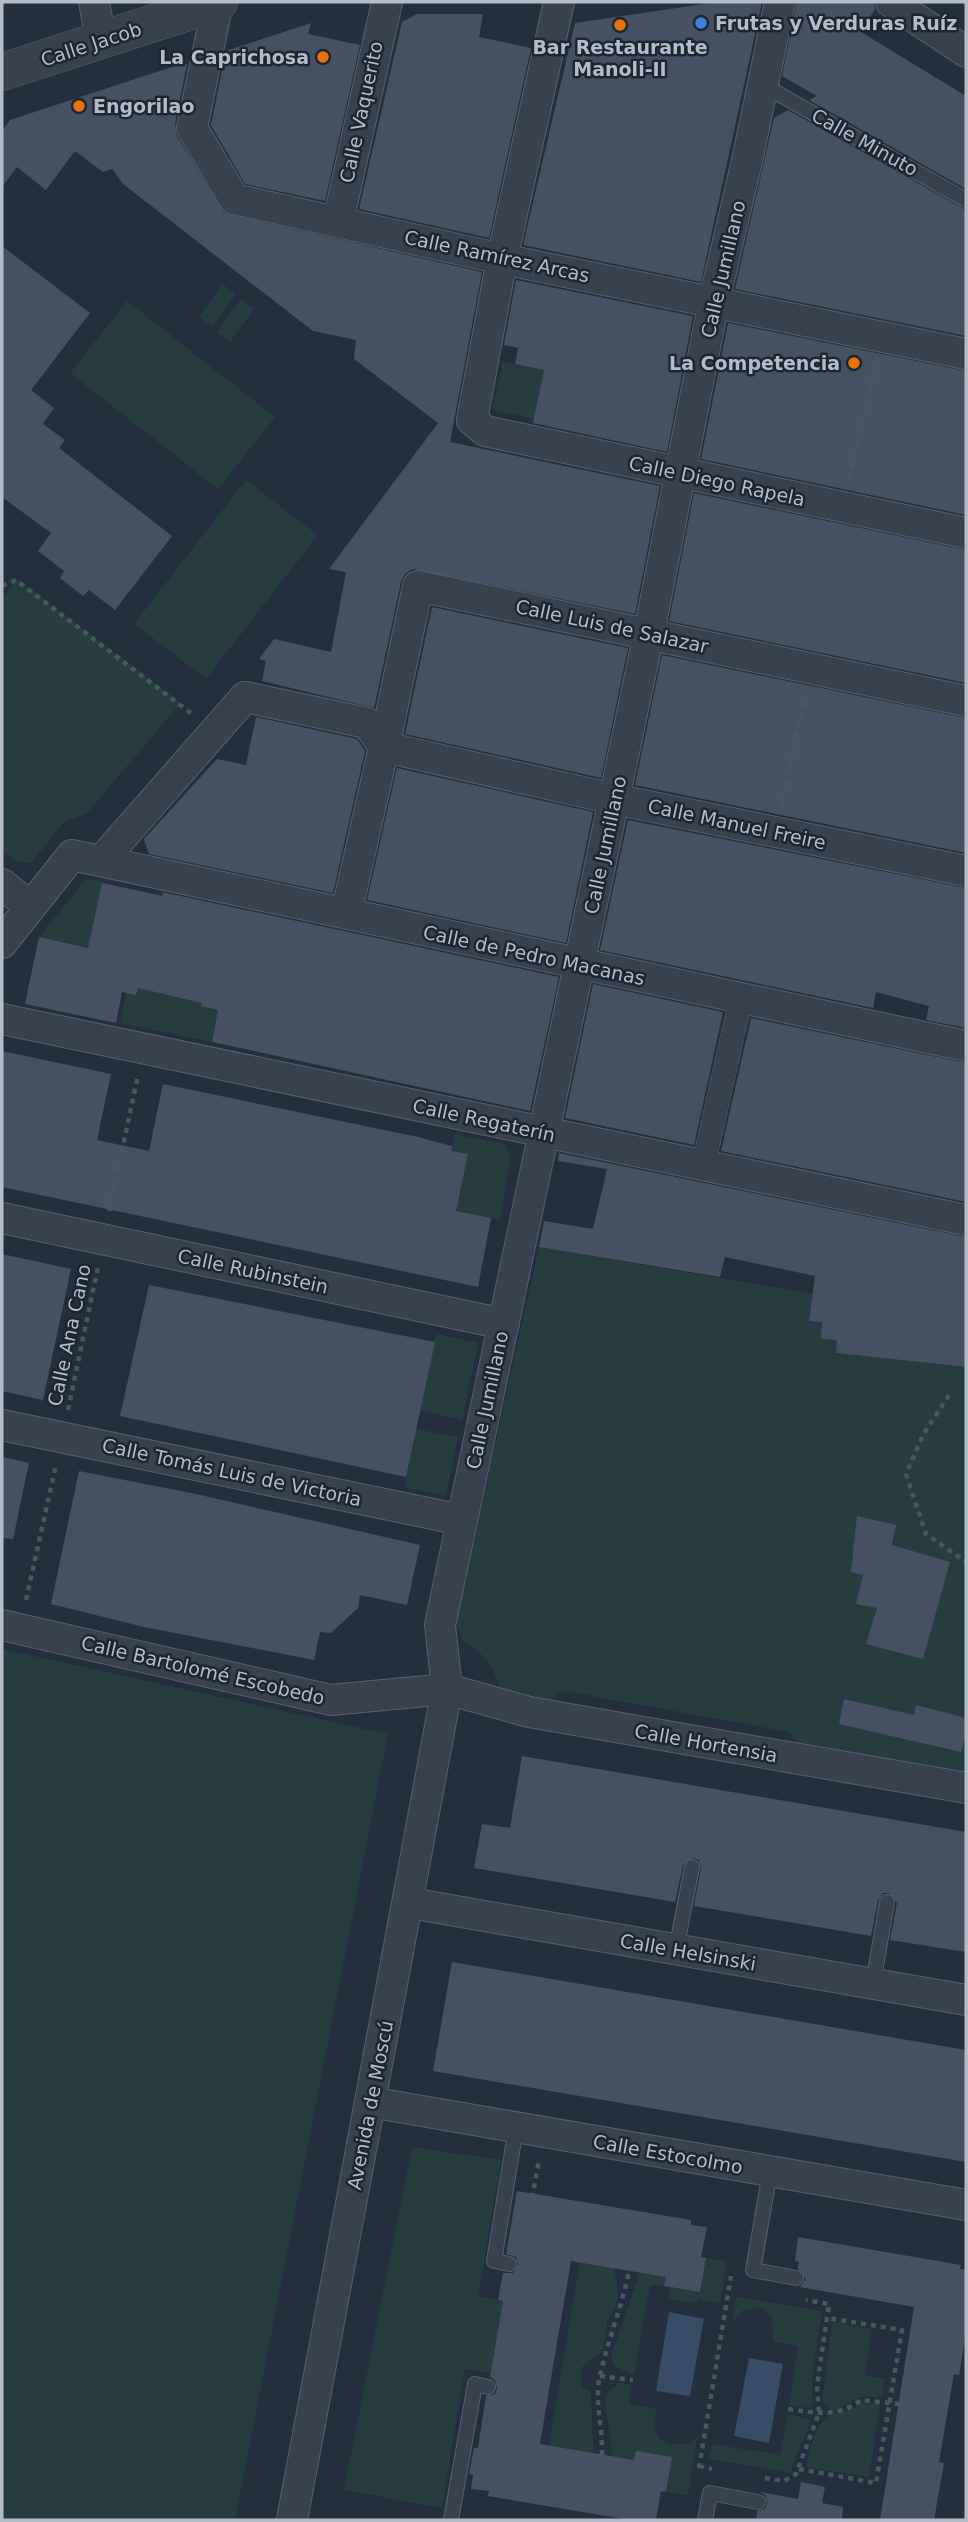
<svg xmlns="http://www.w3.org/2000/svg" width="968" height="2522" viewBox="0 0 968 2522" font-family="'DejaVu Sans',sans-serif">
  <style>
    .green { fill: #263c3f }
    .water { fill: #394c67 }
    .building { fill: #455162 }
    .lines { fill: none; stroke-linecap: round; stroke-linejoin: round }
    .service-casing { stroke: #565f6c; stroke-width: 16 }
    .pedestrian-casing { stroke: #565f6c; stroke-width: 24 }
    .minor-casing { stroke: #565f6c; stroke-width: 32 }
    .tertiary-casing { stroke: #565f6c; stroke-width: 38 }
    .path { stroke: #44595c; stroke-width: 4.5; stroke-dasharray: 5 5; stroke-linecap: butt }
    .service { stroke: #38414e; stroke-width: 14 }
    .pedestrian { stroke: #38414e; stroke-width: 23 }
    .minor { stroke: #38414e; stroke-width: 30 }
    .tertiary { stroke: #38414e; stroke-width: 37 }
    .shop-dot { fill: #3f7fe0; stroke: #1d2633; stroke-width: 2.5 }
    .food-dot { fill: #e8710a; stroke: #1d2633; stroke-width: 2.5 }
    .labels { text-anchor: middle; stroke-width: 5; stroke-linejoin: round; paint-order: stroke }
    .poi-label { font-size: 19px; font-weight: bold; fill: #b4bcc9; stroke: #1d2633; text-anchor: start }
    .street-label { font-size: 19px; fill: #b4bcc9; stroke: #1d2633 }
  </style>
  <rect width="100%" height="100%" fill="#242f3e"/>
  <!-- green -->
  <path class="green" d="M222 284 236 294 212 327 199 317Z
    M241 299 254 309 230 342 217 332Z
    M127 301 275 417 218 489 70 373Z
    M503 362 544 370 534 419 492 410Z
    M246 480 318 535 206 679 134 624Z
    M17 579 181 703 87 813 64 822 31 863 18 862 2 851V600Z
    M86 879 103 882 88 948 39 937Z
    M138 988 170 995 205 989 202 1006 218 1010 212 1042 120 1023 126 993Z
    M454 1134 505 1144 511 1156 500 1220 440 1207Z
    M539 1247 813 1294 809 1321 822 1322 821 1339 837 1340 836 1353 966 1367V1772L797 1743 789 1732 564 1691 547 1702 501 1690C494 1667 483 1652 462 1640L456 1623Z
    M436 1334 478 1343 462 1420 420 1410Z
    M416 1429 458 1437 446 1496 404 1487Z
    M2 1649 388 1734 235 2520H2Z
    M412 2147 501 2160 478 2296 503 2301 491 2373 465 2369 442 2508 344 2490Z
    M706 2258 727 2261 720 2303 698 2299 696 2304 669 2299 671 2287 700 2292Z
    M580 2262 614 2268C618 2288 622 2304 607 2320 604 2353 608 2347 582 2367L580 2377 583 2388 591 2392 593 2453 549 2446Z
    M640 2272 666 2277 664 2286 650 2285 634 2375 614 2366 611 2356Z
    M736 2297 822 2311 812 2376 813 2404 810 2408 789 2406 798 2346 773 2341 772 2317 763 2308 743 2310 732 2322Z
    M832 2322 872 2329 865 2375 885 2379 882 2397H860L833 2411 822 2400Z
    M619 2383 632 2385 629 2404 656 2409 655 2429 659 2438 669 2444H690L698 2435 688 2495 666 2492 634 2460 611 2457C614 2431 603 2417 606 2394Z
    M861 2403 880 2404 869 2477 806 2467C809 2452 815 2423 830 2416 841 2411 852 2411 861 2403Z
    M788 2413 811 2420 790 2473 709 2459 712 2444 780 2455Z"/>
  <!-- water -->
  <path class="water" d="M669 2312 704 2319 690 2396 656 2391Z
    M749 2358 783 2364 769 2443 734 2436Z"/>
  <!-- building -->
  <path class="building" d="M717 2H762L701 282 523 245 575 23Z
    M797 2H874L875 9 861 32 966 96V189L809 100 817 96 782 76Z
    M417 14H483L479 37 531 48 489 238 359 209 402 22Z
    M311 23 308 34 360 45 325 201 245 184 211 125 226 51Z
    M184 63V65L187 64 175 124 177 136 224 213 482 272 450 442 660 486 635 614 413 569 405 574 401 582 374 708 262 681 266 661 259 659 274 639 331 652 346 572 329 569 438 423 354 359 356 340 313 331 123 184 112 169 103 172 75 151 46 190 17 167 2 187V131L10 120Z
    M788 110 966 210V336L735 289 774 118Z
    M2 246 90 313 31 390 54 408 43 424 65 440 59 448 172 536 115 610 89 590 83 596 60 578 64 571 38 551 51 533 2 497Z
    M516 280 693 316 667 452 533 423 544 370 515 364 518 348 504 345Z
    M728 323 966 371V515L701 459Z
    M694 493 966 550V683L669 621Z
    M432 607 628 648 601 778 405 734Z
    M662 655 966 718V853L635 785Z
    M256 717 357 739 365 751 333 893 149 854 144 839 217 759 246 765Z
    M397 768 593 812 566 943 367 900Z
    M628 820 966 888V1028L926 1020 929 1006 876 992 873 1008 600 950Z
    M102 883 163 896 162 892 559 977 530 1111 212 1042 218 1010 201 1006 202 1003 138 988 136 995 122 992 116 1023 25 1004 39 937 88 948Z
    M593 984 723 1012 694 1145 565 1118Z
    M751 1018 966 1063V1202L721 1151Z
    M2 1051 111 1074 97 1140 149 1151 163 1084 418 1137 452 1146 451 1151 468 1154 456 1211 491 1218 478 1287 2 1187Z
    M559 1153 966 1237V1367L836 1353 837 1340 821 1339 822 1322 809 1321 815 1276 725 1257 720 1277 539 1247 544 1221 593 1229 607 1169 558 1161Z
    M2 1254 71 1269 43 1400 2 1391Z
    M149 1285 435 1342 406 1477 120 1416Z
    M2 1457 29 1463 13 1539 2 1538Z
    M79 1471 196 1494 420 1545 407 1605 360 1595 358 1608 331 1633 320 1632 314 1660 144 1627 51 1604Z
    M857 1516 896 1525 892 1545 950 1562 923 1659 866 1644 877 1608 856 1604 863 1575 851 1572Z
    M844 1699 914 1715 916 1705 966 1718V1734L961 1752 839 1724Z
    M522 1756 966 1832V1952L890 1940 897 1903 889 1893H883L878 1900 871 1936 694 1906 701 1868 699 1860 693 1858 683 1865 675 1902 474 1868 482 1824 510 1828Z
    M452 1962 966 2050V2162L433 2071Z
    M517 2191 691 2220V2225L707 2227 701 2257 706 2258 700 2292 664 2286 666 2277 571 2261 548 2396 540 2444 634 2460 636 2451 672 2457 666 2492 661 2491 656 2520H630L488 2496 489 2491 471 2489 473 2475 469 2474 474 2448H478L486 2396 495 2394 497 2388 495 2380 490 2377 503 2301 498 2300 503 2273H513L518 2265 516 2257 506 2254Z
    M798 2237 961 2265 960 2269 966 2270V2332L959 2375 954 2374 939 2462 944 2463 934 2520H880L914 2307 800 2287 806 2279 798 2269 799 2262 795 2261Z
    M801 2482 825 2487 822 2503 843 2507 842 2520H756L757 2511 765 2509 767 2503 765 2495 760 2492 798 2499Z"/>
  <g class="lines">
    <!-- service casing -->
    <g class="service-casing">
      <path id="service" d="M763 85 966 200
        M676 1950 692 1867
        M873 1984 887 1902
        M770 2172 753 2270 796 2278
        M509 2264 494 2261 516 2128
        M451 2520 475 2384 488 2387
        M705 2520 710 2493 758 2502"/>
    </g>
    <!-- pedestrian casing -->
    <g class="pedestrian-casing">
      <path id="pedestrian" d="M703 1167 741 998"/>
    </g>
    <!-- minor casing -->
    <g class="minor-casing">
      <path id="minor" d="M94 2 101 41
        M218 2 192 128 234 199 502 259 966 354
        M559 2 502 259 472 420 485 431 966 533
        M891 2 966 52
        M338 222 387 2
        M384 747 418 586 966 701
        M102 860 245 697 367 723 384 747
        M2 884 29 906
        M346 914 384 747 614 799 966 871
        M2 943 72 855 966 1046
        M2 1019 966 1220
        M2 1218 504 1324
        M2 1425 462 1520
        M2 1625 331 1700 447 1689 529 1712 966 1788
        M410 1903 966 2000
        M370 2102 966 2205
        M292 2520 447 1689 440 1625 649 633 714 301 747 161 780 2"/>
    </g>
    <!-- tertiary casing -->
    <g class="tertiary-casing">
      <path id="tertiary" d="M2 72 219 2"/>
    </g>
    <!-- path -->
    <path class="path" d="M850 478 875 364
      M2 586 16 580 192 714
      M781 805 805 697
      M109 1211 138 1076
      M949 1395 923 1435 906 1474 926 1534 966 1562
      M68 1410 98 1267
      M26 1600 56 1465
      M532 2198 539 2160
      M600 2376 633 2380
      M788 2409C816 2413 837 2418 861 2400L900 2404
      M602 2455C603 2428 594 2401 600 2375 608 2340 622 2306 629 2271
      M699 2466 712 2469
      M699 2468 731 2276
      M799 2469 876 2483 902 2330 827 2318
      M765 2478 784 2481 796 2474 819 2413 817 2386 829 2304 806 2300"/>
    <!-- service -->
    <use href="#service" class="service"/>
    <!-- pedestrian -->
    <use href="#pedestrian" class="pedestrian"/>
    <!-- minor -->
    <use href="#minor" class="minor"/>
    <!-- tertiary -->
    <use href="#tertiary" class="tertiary"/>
  </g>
  <!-- markers -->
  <circle class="shop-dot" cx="701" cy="23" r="7"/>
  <g class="food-dot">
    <circle cx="620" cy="25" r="7"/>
    <circle cx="323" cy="57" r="7"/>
    <circle cx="79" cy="106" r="7"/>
    <circle cx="854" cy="363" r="7"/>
  </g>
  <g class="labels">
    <!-- poi labels -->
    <g class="poi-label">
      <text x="715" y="30">Frutas y Verduras Ruíz</text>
      <text x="620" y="54" text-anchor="middle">Bar Restaurante<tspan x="620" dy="22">Manoli-II</tspan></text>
      <text x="309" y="64" text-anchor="end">La Caprichosa</text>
      <text x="93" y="113">Engorilao</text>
      <text x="840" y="370" text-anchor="end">La Competencia</text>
    </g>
    <!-- street labels -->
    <g class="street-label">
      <text transform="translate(91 44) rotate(-18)" y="7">Calle Jacob</text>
      <text transform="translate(361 112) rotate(-78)" y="7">Calle Vaquerito</text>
      <text transform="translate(865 142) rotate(29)" y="7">Calle Minuto</text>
      <text transform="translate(497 256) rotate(12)" y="7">Calle Ramírez Arcas</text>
      <text transform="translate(723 269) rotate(-77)" y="7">Calle Jumillano</text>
      <text transform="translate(717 481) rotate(12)" y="7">Calle Diego Rapela</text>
      <text transform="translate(612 626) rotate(12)" y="7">Calle Luis de Salazar</text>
      <text transform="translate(737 824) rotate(12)" y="7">Calle Manuel Freire</text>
      <text transform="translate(605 845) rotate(-78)" y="7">Calle Jumillano</text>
      <text transform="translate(534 955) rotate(12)" y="7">Calle de Pedro Macanas</text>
      <text transform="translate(484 1120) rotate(12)" y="7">Calle Regaterín</text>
      <text transform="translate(253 1271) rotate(12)" y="7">Calle Rubinstein</text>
      <text transform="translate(69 1335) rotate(-78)" y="7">Calle Ana Cano</text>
      <text transform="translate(487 1400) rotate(-78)" y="7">Calle Jumillano</text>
      <text transform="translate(232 1472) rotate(12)" y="7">Calle Tomás Luis de Victoria</text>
      <text transform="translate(203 1670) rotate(13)" y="7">Calle Bartolomé Escobedo</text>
      <text transform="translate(706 1743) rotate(10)" y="7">Calle Hortensia</text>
      <text transform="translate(688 1952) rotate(10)" y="7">Calle Helsinski</text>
      <text transform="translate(370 2105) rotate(-79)" y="7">Avenida de Moscú</text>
      <text transform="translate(668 2154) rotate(10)" y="7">Calle Estocolmo</text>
    </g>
  </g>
  <!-- border -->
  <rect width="968" height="2522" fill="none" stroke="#b4bcc9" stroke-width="7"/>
</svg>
